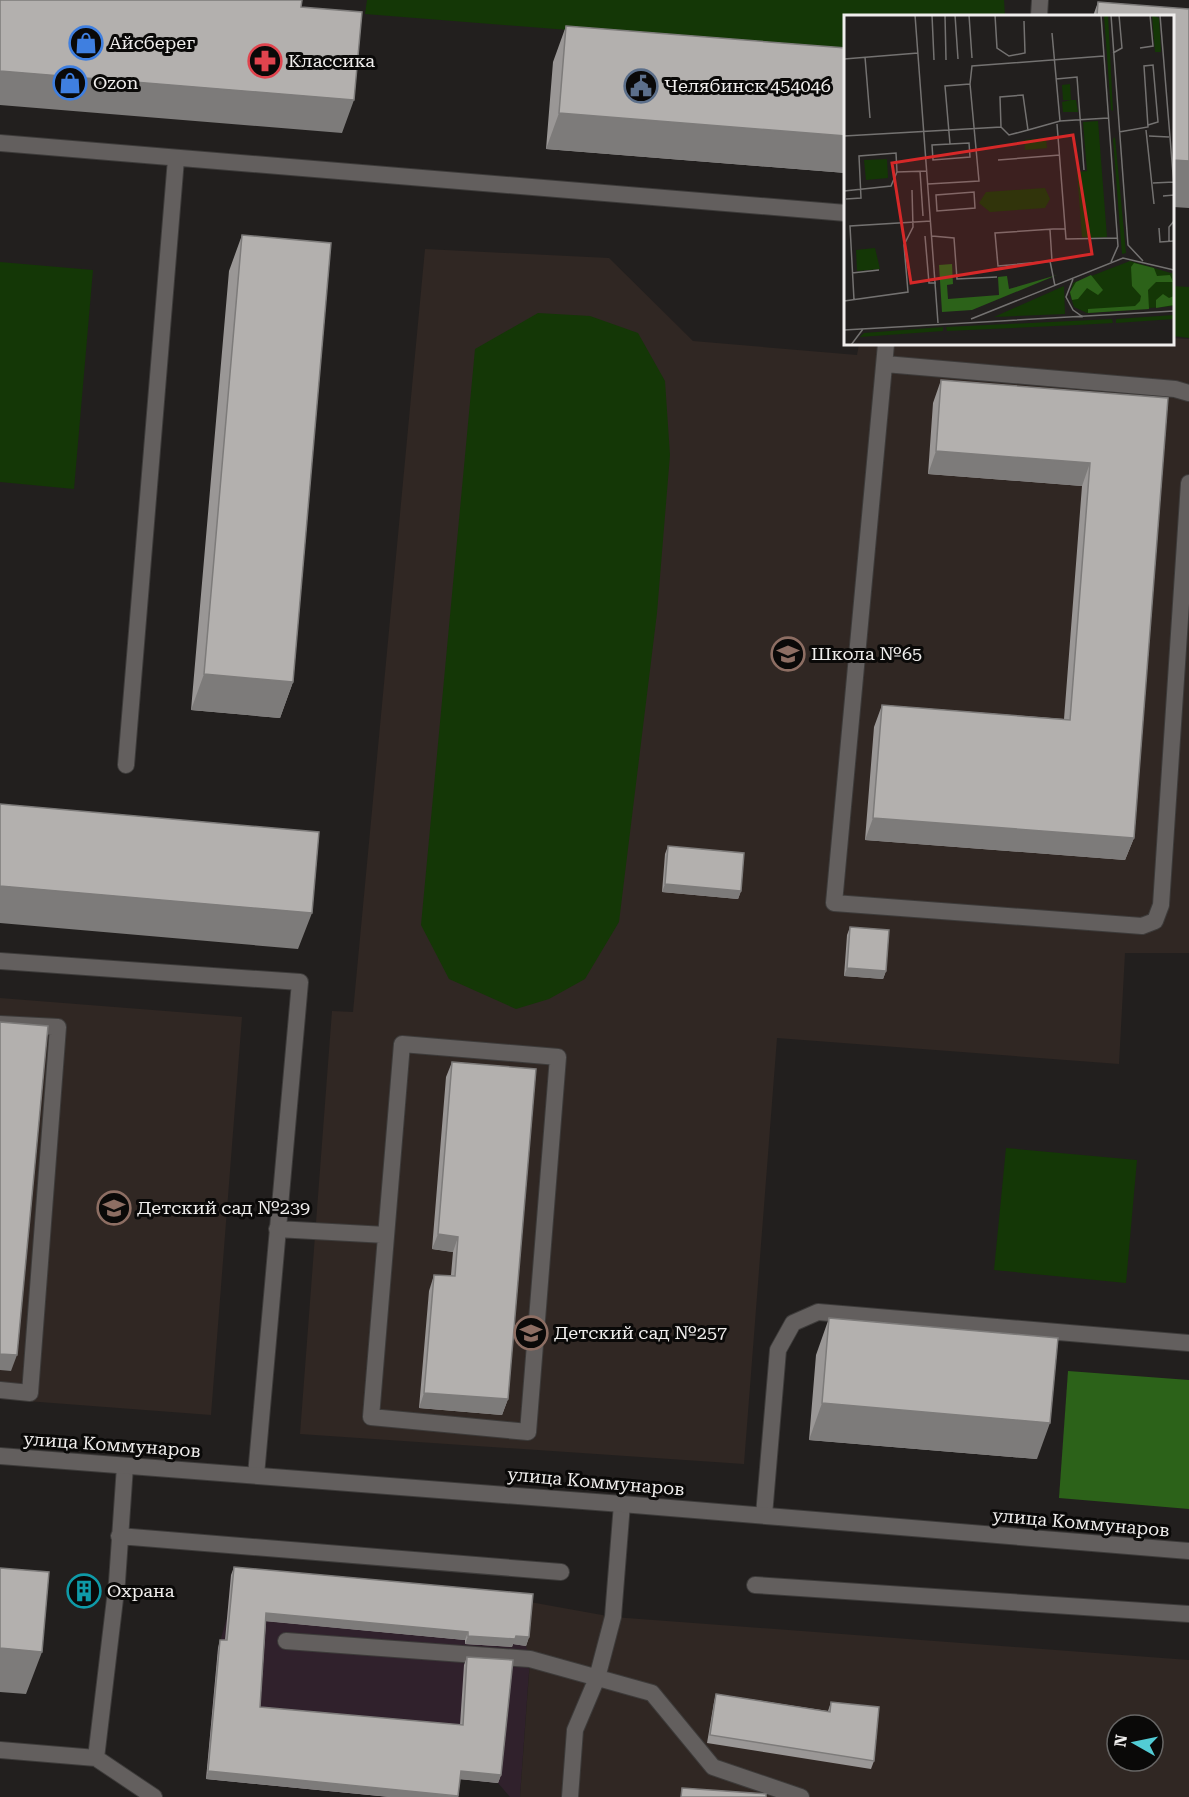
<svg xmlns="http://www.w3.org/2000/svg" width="1189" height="1797" viewBox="0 0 1189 1797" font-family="'Roboto Serif',serif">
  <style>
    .industrial { fill: #30212c }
    .built { fill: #302723; fill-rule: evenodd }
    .green { fill: #143706 }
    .forest { fill: #2c6219 }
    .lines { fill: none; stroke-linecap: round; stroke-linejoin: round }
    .service-casing { stroke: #3d3b3a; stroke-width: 18 }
    .tertiary-casing { stroke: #3d3b3a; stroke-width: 18 }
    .service { stroke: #635f5e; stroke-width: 16 }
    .tertiary { stroke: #635f5e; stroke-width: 16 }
    .wall { fill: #9a9796 }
    .shaded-wall { fill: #7d7b7a }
    .building { fill: #b3b0ae; stroke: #7d7b7a; stroke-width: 1.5 }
    .labels { text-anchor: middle; stroke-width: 6; stroke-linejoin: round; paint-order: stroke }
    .poi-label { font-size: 18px; fill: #f0eeed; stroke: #0a0908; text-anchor: start }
    .street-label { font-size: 18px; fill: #f0eeed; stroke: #0a0908 }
    .inset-road { fill: none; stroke: #747271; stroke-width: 1.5 }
    .view { fill: #d62828; fill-opacity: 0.15; stroke: #d62828; stroke-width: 3 }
    .inset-edge { fill: none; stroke: #f0eeed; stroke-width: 3 }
  </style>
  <rect width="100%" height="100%" fill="#221f1e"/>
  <!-- industrial -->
  <path class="industrial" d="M231 1575 530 1602V1659L520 1797H510L498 1783 458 1779 456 1797H390L206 1779 218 1648 227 1618Z"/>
  <!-- built -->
  <path class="built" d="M425 249 609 258 693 341 857 355 859 344H1172L1173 338 1189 339V953H1125L1119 1064 777 1038 744 1464 300 1434 332 1011 353 1012Z
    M0 998 242 1017 211 1415 0 1399Z
    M530 1602 613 1617 1189 1660V1797H520L530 1660 526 1646ZM1117 1725H1153V1761H1117Z"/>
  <!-- green -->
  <path class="green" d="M367 0H1004L1005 16H846L845 52 365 14Z
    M0 262 93 270 74 489 0 482Z
    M1172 286 1189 287V338L1173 336Z
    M538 313 590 316 638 333 665 381 670 455 657 613 619 922 585 979 549 999 516 1009 449 979 421 925 475 349Z
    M1006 1148 1137 1160 1126 1283 994 1270Z"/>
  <!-- forest -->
  <path class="forest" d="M1068 1371 1189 1380V1509L1059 1498Z"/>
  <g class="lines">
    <!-- service casing -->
    <g class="service-casing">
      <path id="service" d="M1039 16 1040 0
        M0 143 846 213
        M886 344 834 903 1142 926 1155 921 1161 905 1189 483
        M885 364 1175 389 1189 393
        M126 765 176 159
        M0 961 300 982 256 1475
        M0 1024 58 1027 30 1393 0 1390
        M402 1044 558 1057 528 1432 371 1417Z
        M277 1229 386 1235
        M764 1515 778 1350 793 1323 818 1312 1189 1343
        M119 1536 561 1572
        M755 1585 1189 1614
        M286 1641 530 1659 652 1693 713 1767 801 1797
        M0 1750 96 1758 117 1582 125 1466
        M96 1758 154 1797
        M570 1797 575 1730 597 1678 613 1617 622 1504"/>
    </g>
    <!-- tertiary casing -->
    <g class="tertiary-casing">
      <path id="tertiary" d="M0 1456 622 1504 1189 1551"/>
    </g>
    <!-- service -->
    <use href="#service" class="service"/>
    <!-- tertiary -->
    <use href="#tertiary" class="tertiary"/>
  </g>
  <!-- wall -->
  <path class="wall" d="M1098 2 1173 16H1093Z
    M566 26 846 48V173L546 149 553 62Z
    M242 235 293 682 280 718 191 710 229 271Z
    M941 380 1168 398 1134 838 1125 860 865 840 874 727 882 705 1064 719 1082 486 928 474 933 403Z
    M668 846 741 891 738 899 662 892 665 854Z
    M850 927 886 971 883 979 844 976 847 935Z
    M452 1062 508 1399 502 1415 419 1408 429 1291 434 1275H451L453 1252 432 1249 446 1077Z
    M829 1318 1037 1459 809 1440 816 1355Z
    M234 1567 529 1637 526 1646 513 1644 512 1647 465 1644V1640L266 1621 260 1707 460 1725 464 1665 467 1657 501 1775 498 1783 460 1779 458 1797H390L206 1779 218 1648 220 1640H225L231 1575Z
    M716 1694 828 1711 831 1702 874 1761 871 1769 707 1743 714 1702Z"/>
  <!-- shaded-wall -->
  <path class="shaded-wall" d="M0 71 354 100 342 133 0 105Z
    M559 113 846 136V173L546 149Z
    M1173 160 1189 161V208L1173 207Z
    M936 451 1090 463 1082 486 928 474Z
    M204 674 293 682 280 718 191 710Z
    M873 818 1134 838 1125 860 865 840Z
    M665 884 741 891 738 899 662 892Z
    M0 886 312 913 298 949 0 923Z
    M847 968 886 971 883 979 844 976Z
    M438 1234 458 1237 453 1252 432 1249Z
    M0 1354 17 1355 11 1371 0 1370Z
    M424 1393 508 1399 502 1415 419 1408Z
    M822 1403 1050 1423 1037 1459 809 1440Z
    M266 1613 468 1632 465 1640 263 1621Z
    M468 1636H516L529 1637 526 1646 513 1644 512 1647 465 1644Z
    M0 1648 42 1652 26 1694 0 1692Z
    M208 1771 458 1796V1797H390L206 1779Z
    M461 1771 501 1775 498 1783 458 1779Z"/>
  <!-- building -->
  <path class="building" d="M0 0H302L301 7 362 12 354 100 0 71Z
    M1098 2 1189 9V161L1173 160V16H1097Z
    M566 26 846 48V136L559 113Z
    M242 235 331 243 293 682 204 674Z
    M941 380 1168 398 1134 838 873 818 882 705 1070 720 1090 463 936 451Z
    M0 804 319 832 312 913 0 886Z
    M668 846 744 853 741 891 665 884Z
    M850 927 889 930 886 971 847 968Z
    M0 1022 48 1026 17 1355 0 1354Z
    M452 1062 536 1069 508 1399 424 1393 434 1275 455 1276 458 1237 438 1234Z
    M829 1318 1058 1338 1050 1423 822 1403Z
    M234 1567 533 1594 529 1637 516 1636 515 1639 468 1636V1632L266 1613 260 1707 463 1725 467 1657 513 1660 501 1775 461 1771 458 1796 208 1771 220 1640H227Z
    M0 1568 49 1572 42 1652 0 1648Z
    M716 1694 830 1712 831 1702 879 1707 874 1761 710 1735Z
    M682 1788 766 1794V1797H681Z"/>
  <!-- icons -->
  <defs>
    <g id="shop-ring" transform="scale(1.725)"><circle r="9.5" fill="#0a0908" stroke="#3f7fe0" stroke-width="1.5"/><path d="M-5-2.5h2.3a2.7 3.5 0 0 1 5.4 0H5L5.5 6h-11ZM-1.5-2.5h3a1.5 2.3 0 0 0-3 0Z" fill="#3f7fe0"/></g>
    <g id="pharmacy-ring" transform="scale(1.725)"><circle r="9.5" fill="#0a0908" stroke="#e0444e" stroke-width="1.5"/><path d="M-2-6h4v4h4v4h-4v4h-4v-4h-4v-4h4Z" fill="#e0444e"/></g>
    <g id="civic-ring" transform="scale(1.725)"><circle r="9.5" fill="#0a0908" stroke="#5c6f8a" stroke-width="1.5"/><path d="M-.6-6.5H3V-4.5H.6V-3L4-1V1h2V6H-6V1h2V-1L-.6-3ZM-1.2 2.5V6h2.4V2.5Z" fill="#5c6f8a"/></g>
    <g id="school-ring" transform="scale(1.725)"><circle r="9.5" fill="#0a0908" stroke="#8d6e63" stroke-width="1.5"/><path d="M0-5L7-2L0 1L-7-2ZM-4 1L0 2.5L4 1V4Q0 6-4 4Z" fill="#8d6e63"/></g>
    <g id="building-ring" transform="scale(1.725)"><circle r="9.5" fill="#0a0908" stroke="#0f9aa8" stroke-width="1.5"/><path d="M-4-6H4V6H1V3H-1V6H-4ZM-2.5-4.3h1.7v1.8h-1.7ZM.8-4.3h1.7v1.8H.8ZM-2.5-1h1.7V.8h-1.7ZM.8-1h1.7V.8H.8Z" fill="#0f9aa8"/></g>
  </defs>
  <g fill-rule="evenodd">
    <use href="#shop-ring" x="86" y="43"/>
    <use href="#pharmacy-ring" x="265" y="61"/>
    <use href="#shop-ring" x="70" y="83"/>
    <use href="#civic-ring" x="641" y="86"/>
    <use href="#school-ring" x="788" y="654"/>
    <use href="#school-ring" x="114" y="1208"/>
    <use href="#school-ring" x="531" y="1333"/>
    <use href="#building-ring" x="84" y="1591"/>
  </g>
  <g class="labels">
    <!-- poi labels -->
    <g class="poi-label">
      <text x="109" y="49">Айсберег</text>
      <text x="288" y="67">Классика</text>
      <text x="93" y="89">Ozon</text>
      <text x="664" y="92">Челябинск 454046</text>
      <text x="811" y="660">Школа №65</text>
      <text x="137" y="1214">Детский сад №239</text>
      <text x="554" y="1339">Детский сад №257</text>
      <text x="107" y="1597">Охрана</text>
    </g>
    <!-- street labels -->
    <g class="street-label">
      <text transform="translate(112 1445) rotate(4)" y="6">улица Коммунаров</text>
      <text transform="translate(596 1482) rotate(5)" y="6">улица Коммунаров</text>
      <text transform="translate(1081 1523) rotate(5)" y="6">улица Коммунаров</text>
    </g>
  </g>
  <!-- overview -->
  <g transform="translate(844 15)">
    <rect width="330" height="330" fill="#221f1e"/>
    <path d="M260 0H264L269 96 267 95ZM308 0 315 3 317 37H311ZM226 69 227 85H232L234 97H219L218 87 227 85H219L218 70ZM254 106 263 222 247 223 238 222 233 157 243 156 239 107ZM271 122 282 238 278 239 269 124ZM202 123 203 133 181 135 180 125ZM43 144 44 163 22 165 20 145ZM201 173 206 184 201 193 146 197 135 188 142 177ZM31 233 36 254 13 256 12 235ZM286 246 330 259V291L243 298 230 292 226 279 229 268ZM220 271 221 299 150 302ZM330 300V304L272 308V304ZM268 304 269 308 233 310 103 316 102 312ZM99 312V316L16 322 20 318Z" fill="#143706"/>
    <path d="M290 248 310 253 313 261 326 260 329 267H312L304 275 305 294 244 298V294L291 291 296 286 297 281 288 271 287 252ZM108 249 109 269 103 270 104 284 155 280 154 262 163 261 165 274 213 260 128 295 98 297 95 250ZM247 260 259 275 254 280 243 273 234 284 228 285 226 277 232 267ZM319 279 325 283 330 281V290L312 293V285Z" fill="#2c6219"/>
    <path class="inset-road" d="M71 0 94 308M88 0 90 45M101 0 102 45M111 0 114 44M125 0 128 43M151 0 153 33 165 41 181 38 180 6M257 0 274 231 267 247M267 0 284 230 299 246M316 0 330 171M208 18 216 106M296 33 309 31 306 0M269 38 278 33 275 0M21 42 26 103M0 44 74 38M212 64 233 62 240 155M213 109 222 224 273 223M157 112 165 120 184 115M302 115 310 189M275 117 304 112 300 51 309 50 314 107 304 110M0 121 157 112 156 82 179 80 184 115 216 106 264 103M305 121 325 122M106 129 125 128 126 142 89 145 88 130 106 129 101 71 126 69M154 145 216 140M76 156 79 201M309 168 330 167M84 169 135 166 126 69 128 51 260 41M0 176 47 171 53 157M130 177 131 193 93 196 92 180ZM319 181 330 180V192M2 184 17 183 15 141 52 138 53 157 83 156M315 213 316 227 330 226M206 215 208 246 154 251 151 218 209 214H221M81 221 85 268H92M88 221 110 223 113 264 153 262M325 226V212L330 206M206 246 211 271M8 258 35 255M229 264 222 282 229 295 239 302M10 285 6 211 87 206M0 286 64 277 60 230 69 212 68 175M127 304 279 243 330 255M0 315 330 296M7 330 19 314"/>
    <path class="view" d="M229 120 248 239 67 268 48 148Z"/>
    <rect width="330" height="330" class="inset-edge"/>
  </g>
  <!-- north arrow -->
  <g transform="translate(1135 1743) rotate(279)"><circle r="28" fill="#0a0908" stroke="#666564" stroke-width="1.5"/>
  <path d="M0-4.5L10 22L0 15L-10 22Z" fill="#52ccd5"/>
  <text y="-9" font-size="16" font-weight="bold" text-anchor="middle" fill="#f0eeed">N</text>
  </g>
</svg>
